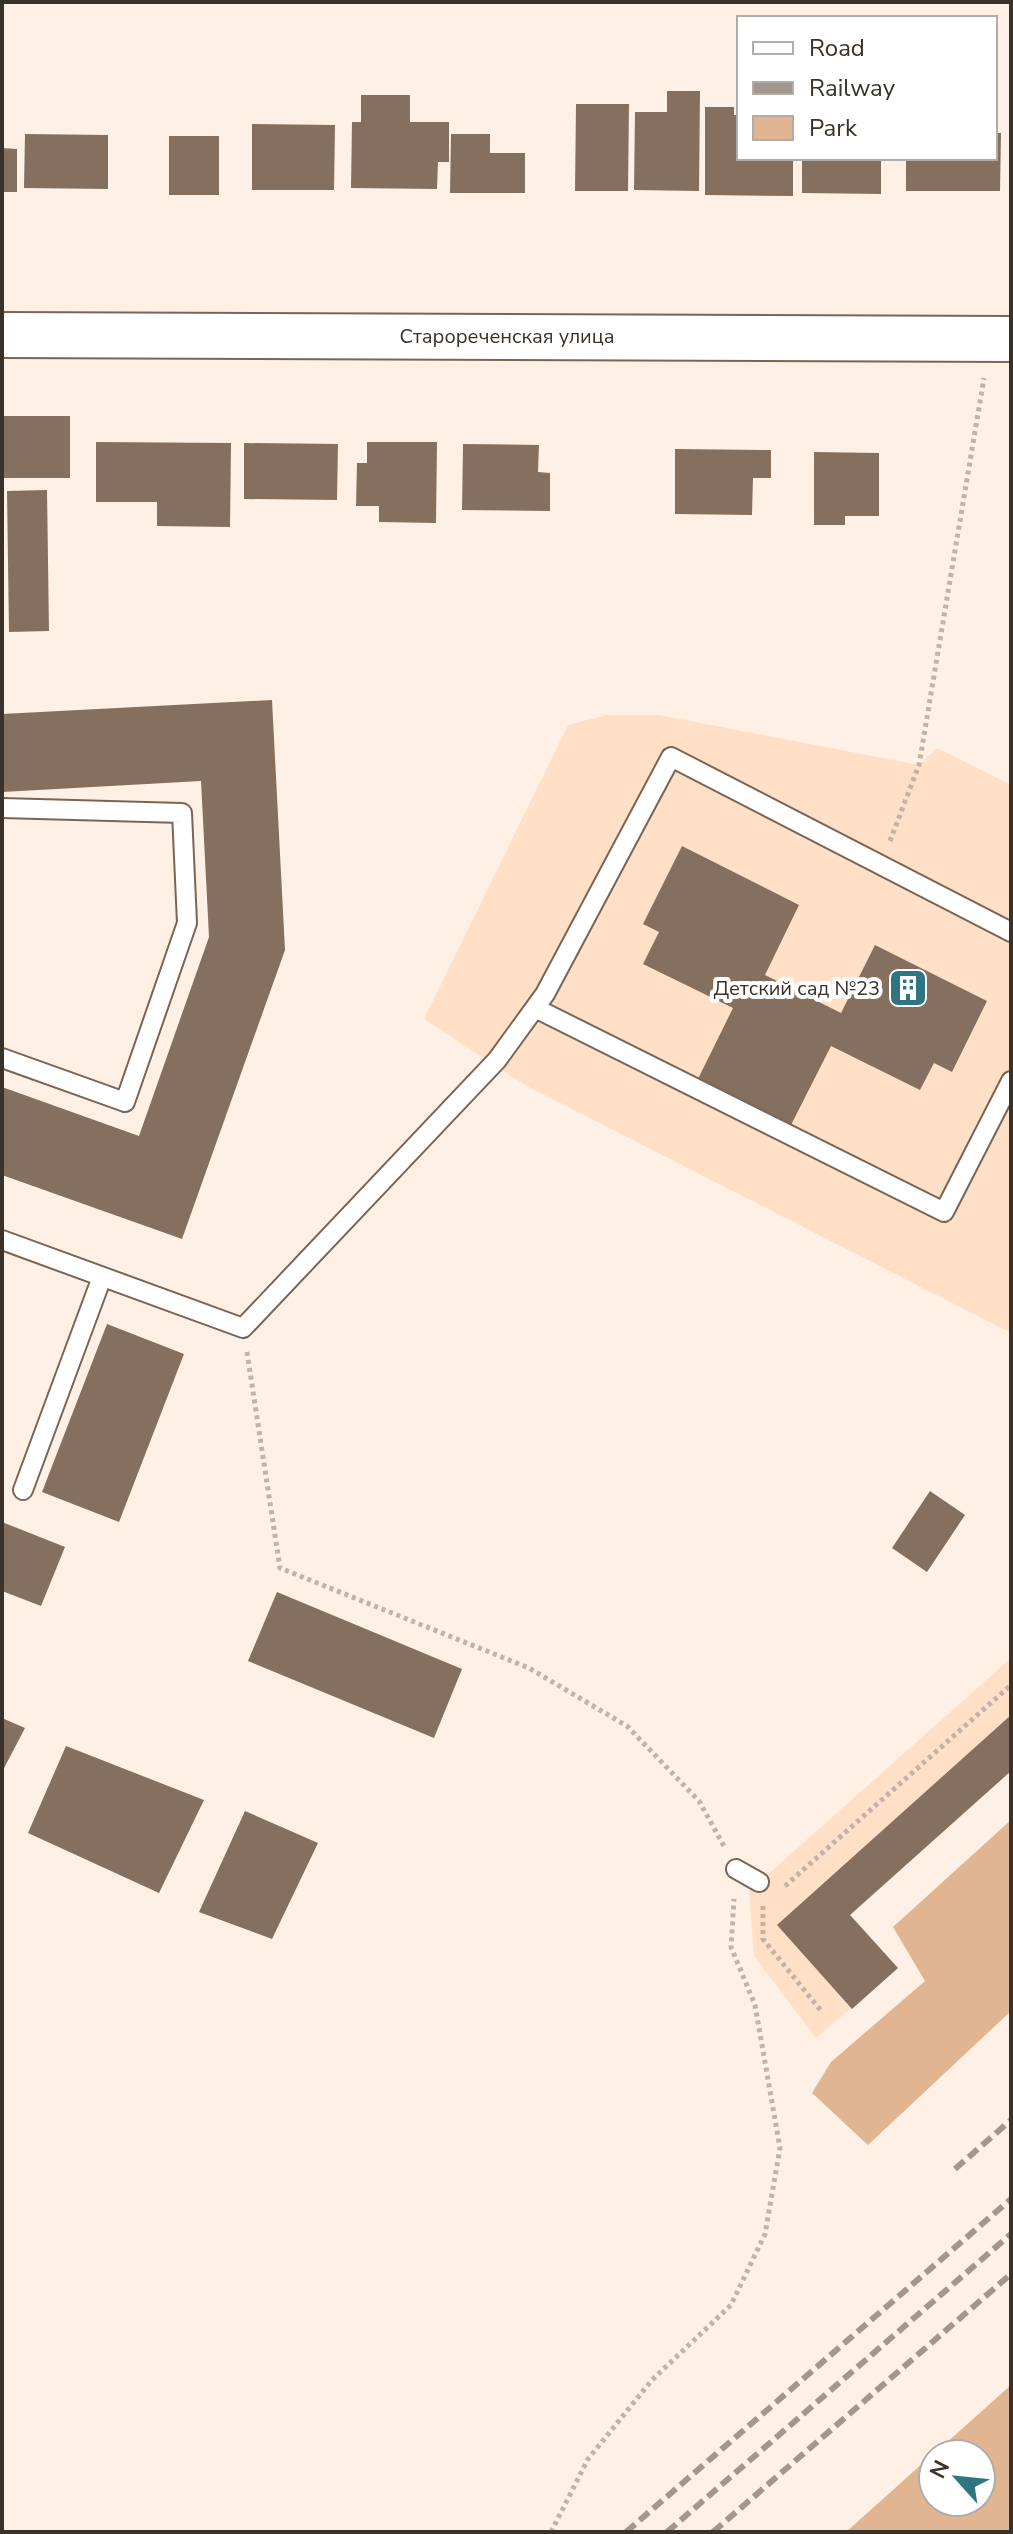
<svg xmlns="http://www.w3.org/2000/svg" width="1013" height="2534" viewBox="0 0 1013 2534" font-family="'Nunito Sans',sans-serif">
  <style>
    .built { fill: #ffe0c7 }
    .green { fill: #e1b591 }
    .building { fill: #85705f }
    .lines { fill: none; stroke-linecap: round; stroke-linejoin: round }
    .lane-casing { stroke: #7a6554; stroke-width: 22 }
    .secondary-casing { stroke: #7a6554; stroke-width: 48 }
    .path { stroke: #c0b3a8; stroke-width: 5; stroke-dasharray: 4 4; stroke-linecap: butt }
    .lane { stroke: #fff; stroke-width: 18 }
    .secondary { stroke: #fff; stroke-width: 44 }
    .rail { stroke: #a2978c; stroke-width: 6; stroke-dasharray: 12 6; stroke-linecap: butt }
    .labels { text-anchor: middle; stroke-width: 8; stroke-linejoin: round; paint-order: stroke }
    .street-label { font-size: 20px; fill: #3a3129; stroke: #fff }
    .poi-label { font-size: 20px; fill: #3a3129; stroke: #fff; text-anchor: end }
  </style>
  <rect width="100%" height="100%" fill="#fef0e4"/>
  <!-- built -->
  <path class="built" d="M606 715H659L919 765 937 748 1011 785V1333L525 1085 424 1019 568 725Z
    M1011 1658V1771L851 1915 898 1968 816 2038 754 1956 749 1891Z"/>
  <!-- green -->
  <path class="green" d="M1011 1820V2011L868 2145 812 2093 831 2062 925 1981 893 1927Z
    M1011 2385V2532H846L933 2454V2502H981V2454H934Z"/>
  <!-- building -->
  <path class="building" d="M667 91H700L699 191 634 190 635 112H667Z
    M361 95H410V122H449V162H438L437 189 351 188 352 122H361Z
    M576 104H629L628 191H575Z
    M705 107H734V115H739V158H793V196L705 195Z
    M252 124 335 125 334 190H252Z
    M995 133H1001L1000 191H906V158H995Z
    M25 134 108 135V189L24 188Z
    M451 134H490V153H525V193H450Z
    M169 136H219V195H169Z
    M2 148 17 149V192H2Z
    M802 158H881V194L802 193Z
    M2 416H70V478H2Z
    M96 442 231 443 230 527 157 526V502H96Z
    M367 442H437L436 523 379 522V506H356L357 463H367Z
    M244 443 338 444 337 500 244 499Z
    M463 444 539 445 538 472 550 473V511L462 510Z
    M675 449 771 450V478H753L752 515 675 514Z
    M814 452 879 453V516H845V525H814Z
    M47 490 49 631 9 632 7 491Z
    M272 700 285 950 182 1239 2 1175V1087L139 1136 209 937 201 781 2 792V714Z
    M682 846 799 905 765 975 841 1013 875 945 987 1001 952 1072 934 1063 920 1090 831 1046 788 1131 695 1085 733 1008 643 964 659 932 643 924Z
    M107 1324 184 1354 119 1522 42 1492Z
    M930 1491 965 1515 927 1572 892 1548Z
    M2 1522 65 1547 41 1606 2 1591Z
    M277 1592 462 1669 434 1738 248 1661Z
    M1011 1715V1771L850 1915 898 1968 852 2009 777 1925Z
    M2 1718 25 1728 2 1772Z
    M66 1746 204 1800 159 1893 28 1833Z
    M245 1811 318 1843 272 1939 199 1912Z"/>
  <g class="lines">
    <!-- lane casing -->
    <g class="lane-casing">
      <path id="lane" d="M2 808 182 813 187 923 125 1102 2 1058
        M535 1008 944 1212 1011 1081
        M2 1240 243 1328 497 1060 545 994 671 757 1011 932
        M23 1490 102 1277
        M736 1869 759 1882"/>
    </g>
    <!-- secondary casing -->
    <g class="secondary-casing">
      <path id="secondary" d="M2 335 1011 339"/>
    </g>
    <!-- path -->
    <path class="path" d="M890 841 919 765 984 378
      M247 1352 280 1568 529 1668 627 1726 699 1801 725 1848
      M785 1886 1011 1685
      M763 1906V1939L822 2012
      M551 2532 588 2459 652 2380 731 2305 765 2234 780 2148 755 2005 731 1947 734 1899"/>
    <!-- lane -->
    <use href="#lane" class="lane"/>
    <!-- secondary -->
    <use href="#secondary" class="secondary"/>
    <!-- rail -->
    <path class="rail" d="M955 2169 1011 2120
      M626 2532 1011 2199
      M667 2532 1011 2234
      M713 2532 1011 2274"/>
  </g>
  <!-- icons -->
  <defs>
    <g id="building-square" transform="scale(2)"><rect x="-9" y="-9" width="18" height="18" rx="4" fill="#2f7582" stroke="#fff"/><path d="M-4-6H4V6H1V3H-1V6H-4ZM-2.5-4.3h1.7v1.8h-1.7ZM.8-4.3h1.7v1.8H.8ZM-2.5-1h1.7V.8h-1.7ZM.8-1h1.7V.8H.8Z" fill="#fff"/></g>
  </defs>
  <g fill-rule="evenodd">
    <use href="#building-square" x="908" y="988"/>
  </g>
  <g class="labels">
    <!-- street labels -->
    <g class="street-label">
      <text x="507" y="343">Старореченская улица</text>
    </g>
    <!-- poi labels -->
    <g class="poi-label">
      <text x="880" y="995">Детский сад №23</text>
    </g>
  </g>
  <!-- border -->
  <rect width="1013" height="2534" fill="none" stroke="#3a3129" stroke-width="8"/>
  <!-- legend -->
  <rect x="737" y="16" width="260" height="144" fill="#ffffff" stroke="#b0ada9" stroke-width="2"/>
  <rect x="753" y="42" width="40" height="12" fill="#ffffff" stroke="#b0ada9" stroke-width="2"/>
  <text x="809" y="56" font-size="24" fill="#3a3129">Road</text>
  <rect x="753" y="82" width="40" height="12" fill="#a2978c" stroke="#b0ada9" stroke-width="2"/>
  <text x="809" y="96" font-size="24" fill="#3a3129">Railway</text>
  <rect x="753" y="116" width="40" height="24" fill="#e1b591" stroke="#b0ada9" stroke-width="2"/>
  <text x="809" y="136" font-size="24" fill="#3a3129">Park</text>
  <!-- north arrow -->
  <g transform="translate(957 2478) rotate(297)"><circle r="38" fill="#ffffff" stroke="#b0ada9" stroke-width="2"/>
  <path d="M0-6L14 30L0 20L-14 30Z" fill="#2f7582"/>
  <text y="-12" font-size="22" font-weight="bold" text-anchor="middle" fill="#3a3129">N</text>
  </g>
</svg>
